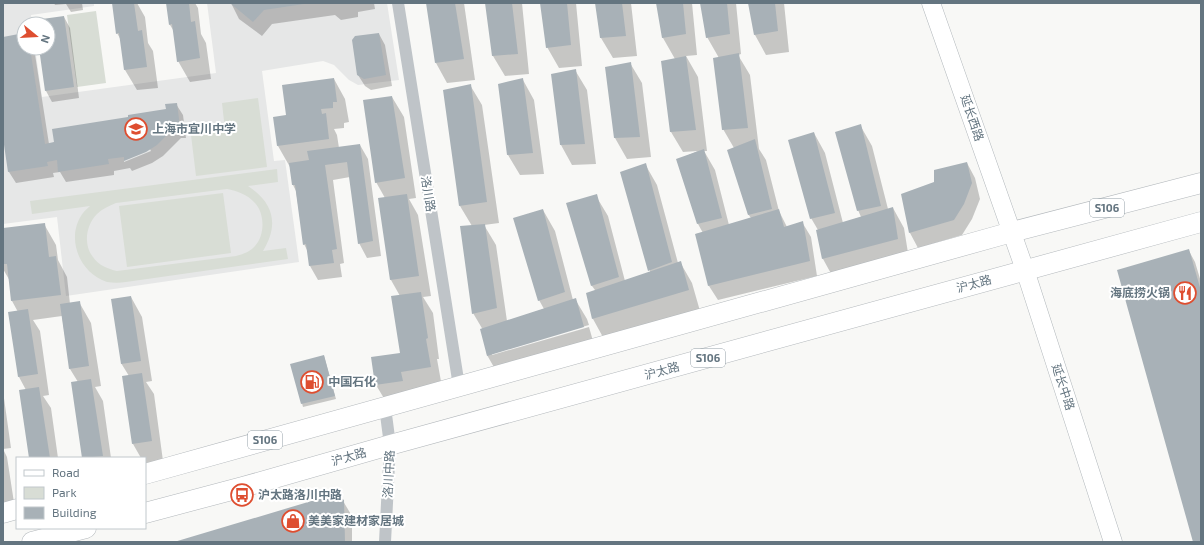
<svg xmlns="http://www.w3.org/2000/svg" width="1204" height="545" viewBox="0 0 1204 545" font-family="'Exo 2','Noto Sans SC',sans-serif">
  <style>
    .built { fill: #e6e7e7 }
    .green { fill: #d8ddd5; fill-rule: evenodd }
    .shadow { fill: #0003; fill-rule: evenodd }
    .building { fill: #a8b1b7 }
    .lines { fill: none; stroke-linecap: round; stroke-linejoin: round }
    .secondary-casing { stroke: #b2b8bc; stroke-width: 19 }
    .primary-casing { stroke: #b3b8bc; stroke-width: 21 }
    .street { stroke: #bfc4c8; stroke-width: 12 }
    .secondary { stroke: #fff; stroke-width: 18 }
    .primary { stroke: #fff; stroke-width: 20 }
    .labels { text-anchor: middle; stroke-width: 4; stroke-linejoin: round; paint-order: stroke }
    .shield { fill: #fff; stroke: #929ea6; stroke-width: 1 }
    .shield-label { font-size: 11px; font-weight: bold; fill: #647580 }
    .street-label { font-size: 12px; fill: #647580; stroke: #fff }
    .poi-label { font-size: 12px; font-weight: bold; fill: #647580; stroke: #fff; text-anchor: start }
  </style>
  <rect width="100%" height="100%" fill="#f8f8f6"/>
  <!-- built -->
  <path class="built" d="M3 3H94V6L31 15 32 24H24V48H35L42 97 216 73 207 3H387L399 80 358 85 349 80 334 65 323 61 262 71 274 161 285 160 299 262 66 296 57 217 3 224Z"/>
  <!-- green -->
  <path class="green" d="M96 11 106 83 77 87 67 15Z
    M258 98 267 167 196 176 191 135 225 130 222 103Z
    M277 169 278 182 248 186C274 203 279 225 263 251L286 248 288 259 126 282C120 283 113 283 107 282 79 273 65 237 83 213 85 210 88 208 90 206L32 214 30 201ZM227 189C237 191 247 194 255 203 265 214 265 235 255 246 250 252 243 254 236 256L117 271C108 269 98 265 93 257 83 245 86 225 97 214 102 209 109 206 116 203Z
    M223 193 231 253 127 267 119 206Z"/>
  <!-- shadow -->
  <path class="shadow" d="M54 3H82L83 10 71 12 66 4 55 5Z
    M113 3H137L145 17 148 43 153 51 158 88 137 90 125 70 122 42 117 33Z
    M167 3H195L198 8 201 34 206 43 211 79 190 82 178 61 175 33 170 25Z
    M231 3H374L375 9 358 12V17L341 20 335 15 272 24 262 36 239 19Z
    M427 3H464L475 80 447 83 436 63Z
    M486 3H522L529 74 505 76 493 56Z
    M541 3H576L582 66 559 68 547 47Z
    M596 3H631L637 56 613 58 601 38Z
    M657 3H692L697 55 686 56 698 77 707 151H704L715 170 729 225 751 218 748 214 734 148 723 129 719 58 707 37 701 3H736L741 54 738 55 750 75 759 149 766 160 779 211 787 227 802 222 811 237 817 276 718 300 709 286 696 234 703 233 698 224 677 160 698 151 683 152 671 132 662 62 675 59 663 38Z
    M749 3H784L789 52 766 55 755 35Z
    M64 17 70 28 79 98 52 102 46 91 40 48H48V24H37Z
    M24 34V48H34L49 144 167 110 176 104 183 115 186 138H181L163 156 152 163 132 171 130 168 114 171V175L66 182 60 172 53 173 54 177 16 183 9 172 3 132V38ZM150 149 151 151 124 162V160Z
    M379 34 385 45 392 86 371 90 365 86 358 75Z
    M630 63 642 83 651 157 627 159 615 138 607 68Z
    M575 70 587 90 596 164 572 165 561 145 552 75Z
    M334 79 345 99 349 122 344 123V128L334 129 337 135 339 148 360 145 368 159 381 256 367 258 359 243 350 177 333 180 344 263 340 264 342 277 318 280 310 266 308 252 304 244 296 191 293 185 290 167 278 146 275 118 287 116Z
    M523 80 534 100 544 174 520 175 508 155Z
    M470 85 482 105 499 223 484 225 496 245 507 321 544 309 539 300 543 210 555 231 573 300 575 299 587 319 589 325 492 353V355L589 327 595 348 499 376 487 355 483 330 473 313 472 226 460 206Z
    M392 97 404 117 416 198 409 199 418 215 431 296 423 297 433 313 439 359H437L442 387 388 405 376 385 372 358 401 354 400 296 391 280 379 199 385 198 376 182Z
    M860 125 872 146 888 209 893 208 904 228 909 259 834 279 823 259 818 230 811 218 814 133 825 153 843 223 861 217 858 210Z
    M967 163 975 178 980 199 972 219 962 235 918 248 910 233 902 195 935 183Z
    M645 164 657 185 678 263 680 262 692 283 700 311 604 339 593 319 595 290 592 286 568 204 596 196 608 216 625 281 650 272Z
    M44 224 56 245 58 260 67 277 70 304 79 302 91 323 101 386 95 387 103 401 111 458H83L72 383 78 382 70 369 62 316 33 320 40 331 49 395 43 396 51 408 58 458H30L26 390 19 377 9 313 18 312 12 301 10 281 3 269V229Z
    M1189 251 1195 262 1201 282V542H1194Z
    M131 297 142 317 152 381 146 382 154 394 163 461 145 464V458H141L133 444 129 376 121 363Z
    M324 356 336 399 303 407 292 365Z
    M3 391 11 448 3 449Z
    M3 449 7 457 15 509 3 511Z
    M343 501 352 516V542H176Z"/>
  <!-- building -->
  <path class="building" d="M112 3H134L138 31 142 30 147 67 124 70 119 33 116 34Z
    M166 3H189L191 22 195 21 200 58 177 62 172 24 169 25Z
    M230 3H304V4L264 10 253 22Z
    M426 3H455L464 59 435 63Z
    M485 3H512L518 54 492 56Z
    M540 3H567L571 45 546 48Z
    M595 3H622L626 36 600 38Z
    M656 3H683L686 34 662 38Z
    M700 3H727L730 34 706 38Z
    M748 3H775L778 31 754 35Z
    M64 16 74 87 45 91 39 48H48V24H36L35 20Z
    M24 33V48H30L45 144 54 142 52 129 128 117V115L166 109 165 104 177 103 180 127H175L157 145 146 152 124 161V157L108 159 109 164 58 172 57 160 47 162 48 166 8 172 3 138V37Z
    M379 33 386 75 364 79 357 75 352 40 355 36Z
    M739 53 748 128 722 130 713 58Z
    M686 56 696 130 670 132 661 61Z
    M631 62 640 137 614 138 605 67Z
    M576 69 585 144 560 145 551 74Z
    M334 78 337 102H333V108L321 109 322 114 326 113 329 139 277 146 273 117 286 115 282 85Z
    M523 78 533 153 507 155 498 84Z
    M471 84 487 202 459 206 443 90Z
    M392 96 405 178 375 183 363 100Z
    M861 124 881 206 857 211 835 132Z
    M814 132 835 213 810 219 788 140Z
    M755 139 772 209 748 215 727 150Z
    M360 144 373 241 358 244 347 162 325 165 337 249 332 250 334 263 309 266 306 244 303 245 295 185H292L289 163 309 160 307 151Z
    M704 149 722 218 697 224 676 159Z
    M967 162 972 183 964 204 954 220 909 233 901 194 934 182V170Z
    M646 163 672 262 648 271 620 172Z
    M407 194 419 276 390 280 378 198Z
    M597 194 619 277 591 286 566 203Z
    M893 207 898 239 822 259 816 230Z
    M543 209 565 292 538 301 513 218Z
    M779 209 784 227 803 221 810 261 708 286 695 234Z
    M45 223 49 257 56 256 61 295 11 301 7 264H3V228Z
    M485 224 497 308 472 314 460 226Z
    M1189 249 1201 291V542H1193L1117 270Z
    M681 261 689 290 592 319 586 293Z
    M421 292 428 338 426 339 431 367 401 372 403 381 375 385 371 357 400 353 391 296Z
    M131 296 141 361 121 364 111 299Z
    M576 298 584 327 487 356 480 329Z
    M80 301 89 366 69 369 60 304Z
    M28 309 38 374 18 377 8 312Z
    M324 355 335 396 301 404 290 364Z
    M142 373 152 441 132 444 122 376Z
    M91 379 103 456 82 458 71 382Z
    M39 387 50 458H29L19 390Z
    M335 494 344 500 345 542H174Z"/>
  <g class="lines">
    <!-- secondary casing -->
    <g class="secondary-casing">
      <path id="secondary" d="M931 3 1025 270 1113 542"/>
    </g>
    <!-- primary casing -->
    <g class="primary-casing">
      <path id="primary" d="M145 474 1012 232 1201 183
        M3 513 17 509
        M145 513 243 487 390 445 1201 222
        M32 542 86 528"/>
    </g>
    <!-- street -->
    <path class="street" d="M398 3 459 386
      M385 542 390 445 385 407"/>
    <!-- secondary -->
    <use href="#secondary" class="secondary"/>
    <!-- primary -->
    <use href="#primary" class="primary"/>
  </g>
  <!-- icons -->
  <defs>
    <g id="school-ring" transform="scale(1.15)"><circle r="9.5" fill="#fff" stroke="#de4e30" stroke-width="1.5"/><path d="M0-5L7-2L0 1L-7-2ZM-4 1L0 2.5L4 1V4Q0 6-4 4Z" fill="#de4e30"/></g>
    <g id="restaurant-ring" transform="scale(1.15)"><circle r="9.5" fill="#fff" stroke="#de4e30" stroke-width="1.5"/><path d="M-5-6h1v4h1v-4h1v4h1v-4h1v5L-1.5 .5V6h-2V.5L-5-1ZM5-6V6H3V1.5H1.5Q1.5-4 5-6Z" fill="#de4e30"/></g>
    <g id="fuel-ring" transform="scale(1.15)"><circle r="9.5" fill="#fff" stroke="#de4e30" stroke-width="1.5"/><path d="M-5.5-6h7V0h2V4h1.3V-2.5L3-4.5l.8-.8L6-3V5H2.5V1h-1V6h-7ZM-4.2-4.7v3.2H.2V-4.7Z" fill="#de4e30"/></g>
    <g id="bus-ring" transform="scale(1.15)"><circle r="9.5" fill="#fff" stroke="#de4e30" stroke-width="1.5"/><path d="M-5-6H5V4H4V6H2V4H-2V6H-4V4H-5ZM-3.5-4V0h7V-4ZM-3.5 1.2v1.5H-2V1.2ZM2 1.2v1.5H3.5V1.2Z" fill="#de4e30"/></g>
    <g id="shop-ring" transform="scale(1.15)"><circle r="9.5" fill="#fff" stroke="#de4e30" stroke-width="1.5"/><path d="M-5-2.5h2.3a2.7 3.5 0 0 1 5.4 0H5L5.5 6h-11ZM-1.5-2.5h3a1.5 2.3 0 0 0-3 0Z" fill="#de4e30"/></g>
  </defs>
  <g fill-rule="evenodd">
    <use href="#school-ring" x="136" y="129"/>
    <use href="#restaurant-ring" x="1185" y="293"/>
    <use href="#fuel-ring" x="312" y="382"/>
    <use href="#bus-ring" x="242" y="495"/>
    <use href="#shop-ring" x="293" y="521"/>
  </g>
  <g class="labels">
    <!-- shield labels -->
    <g class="shield">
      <rect x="1090" y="199" width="34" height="18" rx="3"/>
      <rect x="691" y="349" width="34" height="18" rx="3"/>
      <rect x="248" y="431" width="34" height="18" rx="3"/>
    </g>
    <g class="shield-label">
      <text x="1107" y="212">S106</text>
      <text x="708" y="362">S106</text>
      <text x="265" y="444">S106</text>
    </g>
    <!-- street labels -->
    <g class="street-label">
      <text transform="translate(972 118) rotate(71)" y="4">延长西路</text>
      <text transform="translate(428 194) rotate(81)" y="4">洛川路</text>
      <text transform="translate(974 284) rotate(-15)" y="4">沪太路</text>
      <text transform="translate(662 371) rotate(-15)" y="4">沪太路</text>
      <text transform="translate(1063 387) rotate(72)" y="4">延长中路</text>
      <text transform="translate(349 457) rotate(-16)" y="4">沪太路</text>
      <text transform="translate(389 474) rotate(-87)" y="4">洛川中路</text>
    </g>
    <!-- poi labels -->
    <g class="poi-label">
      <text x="152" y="133">上海市宜川中学</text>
      <text x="1170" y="297" text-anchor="end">海底捞火锅</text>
      <text x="328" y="386">中国石化</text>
      <text x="258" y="499">沪太路洛川中路</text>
      <text x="308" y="525">美美家建材家居城</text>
    </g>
  </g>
  <!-- border -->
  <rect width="1204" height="545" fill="none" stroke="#647580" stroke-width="8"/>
  <!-- legend -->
  <rect x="16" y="457" width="130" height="72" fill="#ffffff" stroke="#c1c8cc"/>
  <rect x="24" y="470" width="20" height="6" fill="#ffffff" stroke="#c1c8cc"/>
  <text x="52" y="477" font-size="12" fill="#647580">Road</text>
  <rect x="24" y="487" width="20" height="12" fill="#d8ddd5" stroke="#c1c8cc"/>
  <text x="52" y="497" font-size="12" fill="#647580">Park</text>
  <rect x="24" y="507" width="20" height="12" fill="#a8b1b7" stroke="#c1c8cc"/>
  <text x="52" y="517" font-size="12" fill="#647580">Building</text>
  <!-- north arrow -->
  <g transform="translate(36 36) rotate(108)"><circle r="19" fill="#ffffff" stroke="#c1c8cc"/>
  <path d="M0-3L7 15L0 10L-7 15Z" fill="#de4e30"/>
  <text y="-6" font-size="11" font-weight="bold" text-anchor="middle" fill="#647580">N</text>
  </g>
</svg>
